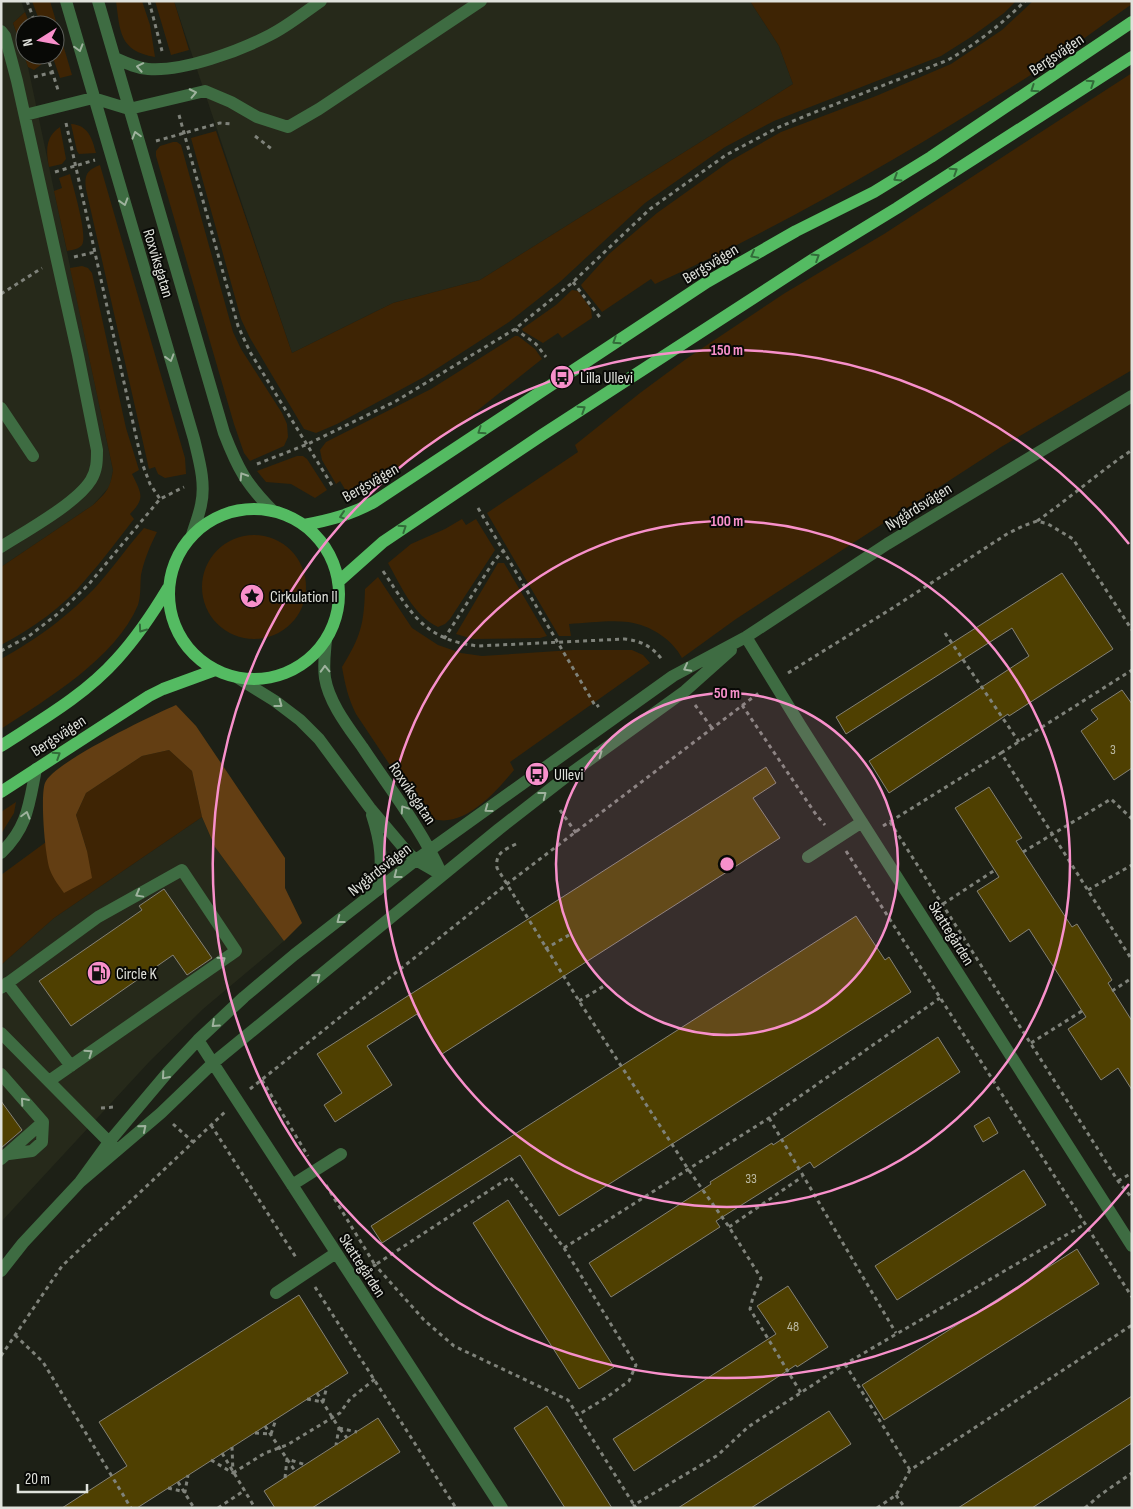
<svg xmlns="http://www.w3.org/2000/svg" width="1133" height="1509" viewBox="0 0 1133 1509" font-family="'Sofia Sans Condensed',sans-serif">
  <style>
    .built { fill: #26291a }
    .green { fill: #3e2404 }
    .forest { fill: #633e13 }
    .building { fill: #4f4001; stroke: #848175 }
    .lines { fill: none; stroke-linecap: round; stroke-linejoin: round }
    .path { stroke: #7f827a; stroke-width: 3; stroke-dasharray: 4 4; stroke-linecap: butt }
    .minor { stroke: #3e6c42; stroke-width: 12 }
    .major { stroke: #54bb62; stroke-width: 12 }
    .oneway { stroke: #9fb39e }
    .oneway2 { stroke: #326b39 }
    .ring { fill: none; stroke: #f890cb; stroke-width: 2.5 }
    .labels { text-anchor: middle; stroke-width: 4; stroke-linejoin: round; paint-order: stroke }
    .number-label { font-size: 14px; fill: #bcbaa5 }
    .street-label { font-size: 16px; fill: #e0e2dc; stroke: #080906 }
    .poi-label { font-size: 16px; fill: #e0e2dc; stroke: #080906; text-anchor: start }
    .centre { fill: #f890cb; stroke: #080906; stroke-width: 2.5 }
    .ring-label { font-size: 15px; text-anchor: middle; font-weight: bold; fill: #f890cb; stroke: #080906; stroke-width: 4; stroke-linejoin: round; paint-order: stroke }
  </style>
  <rect width="100%" height="100%" fill="#1d2016"/>
  <!-- built -->
  <path class="built" d="M1 1H21L25 12 13 23 28 67 113 470 110 486 93 505 1 567Z
    M174 1H750L779 46 793 84 480 280 393 303 292 353Z
    M202 817 215 847 284 941 203 1009 150 1061 1 1222V965L54 918Z"/>
  <!-- green -->
  <path class="green" d="M32 1H50L72 75 60 78 52 55H55V25H41Z
    M116 1H142L150 25 155 57C119 51 120 31 116 1Z
    M155 1H174L189 50 171 55Z
    M750 1H1016L1004 13 971 37 941 56 774 121 725 147 645 203 561 281 509 322 424 377 337 424 316 433 304 429 250 338 241 319 191 138 216 131 292 353 393 303 480 280 793 84 779 46Z
    M1033 1H1132V4C1098 28 1064 54 1029 76 909 153 785 225 655 284L651 279 602 312 582 287 581 285 609 254 657 213 730 161 781 132 876 96 951 64 1002 30Z
    M25 12 30 25H25V55H41L42 64 34 70 28 67 13 23Z
    M1132 73V370L1001 447 736 619 682 658C672 639 650 625 628 622 610 620 587 623 569 624L571 636H559L487 513 578 452 575 445 640 393 686 359 785 293 884 234Z
    M71 124C88 125 92 138 96 153L79 154 77 151Z
    M60 127 66 159 62 164 49 167C46 151 45 137 60 127Z
    M173 142H177L181 145 233 332 241 349 282 413 287 424 288 437 284 446 250 461 244 453 234 424 156 156V151L160 146Z
    M100 165 185 458 186 474 165 478 158 474 155 467 149 469 86 189C84 175 87 170 100 165Z
    M70 174C73 187 88 235 82 245 79 249 72 250 67 251L54 191 62 188 59 178Z
    M82 266 88 268 92 273 126 428 139 470 132 474C141 493 146 498 130 514L134 519C118 539 103 560 86 579 63 607 33 628 1 645V567L93 505C107 492 110 489 113 470L70 268Z
    M572 290 578 291 591 309 592 318 562 338 558 333 543 343 523 331 522 329 556 305Z
    M515 336H518L535 349 542 359 453 430 403 465 349 496 340 481 336 484 322 460 320 450 326 442 431 389Z
    M297 456H303L307 459 327 490 315 498 291 484 266 482 257 471Z
    M462 519 466 525 476 519 495 550 450 619 445 624 438 627C413 615 401 586 388 563L411 544 445 529Z
    M144 528 157 532C150 546 144 560 141 575 140 585 141 596 138 605 116 658 47 699 1 729V659C37 639 64 619 93 590 111 571 126 548 144 528Z
    M202 587a52 52 0 1 1 104 0a52 52 0 1 1-104 0Z
    M498 563H504L547 636 540 638 473 639 456 634Z
    M378 577 412 628 438 645 461 653 482 656 573 650H632L643 655 650 663 510 762 514 770C496 792 465 828 433 819 428 818 423 813 420 810L356 714C348 698 345 684 342 667 361 636 364 624 365 589Z
    M169 750 192 771 202 817 54 918 1 965V875L46 842 50 869 87 851 76 815 86 793 142 756Z
    M16 802 14 813 1 834V812Z"/>
  <!-- forest -->
  <path class="forest" d="M176 705 196 726 285 858V888L302 923 284 941 215 847 202 817 192 771 169 750 142 756 86 793 76 815 87 851 92 878 64 893C59 886 53 878 50 870 45 857 40 796 45 783 52 763 153 715 176 705Z"/>
  <!-- building -->
  <path class="building" d="M1062 573 1113 649 1009 716 1008 714 889 793 869 761 1029 656 1012 628 846 734 836 717Z
    M1122 690 1132 704V768L1114 780 1081 731 1098 719 1091 710Z
    M766 767 776 783 753 798 780 838 442 1054 417 1014 367 1046 392 1085 335 1122 324 1105 342 1093 317 1054Z
    M989 787 1022 838 1016 841 1072 927 1077 924 1112 980 1108 983 1132 1021V1090L1118 1068 1101 1080 1068 1029 1086 1017 1029 929 1010 942 977 891 999 877 955 808Z
    M164 889 212 958 187 975 173 955 71 1026 39 981 142 910 139 906Z
    M856 916 885 960 889 957 911 992 559 1216 520 1155 382 1243 371 1226Z
    M938 1037 960 1072 814 1168 810 1162 716 1221 720 1227 611 1297 589 1263 711 1184 710 1182 772 1143 773 1145Z
    M1 1101 22 1130 1 1148Z
    M989 1117 998 1133 983 1142 974 1126Z
    M1024 1170 1046 1205 897 1300 875 1266Z
    M508 1200 614 1367 579 1389 473 1223Z
    M1077 1249 1099 1284 884 1420 862 1385Z
    M788 1286 828 1347 797 1367 796 1365 634 1471 613 1439 776 1334 757 1306Z
    M299 1295 348 1373 137 1508H62L127 1466 99 1422Z
    M1132 1396V1443L1032 1508H958Z
    M547 1406 561 1428 612 1508H565L514 1428Z
    M829 1411 851 1444 751 1508H678Z
    M378 1418 400 1452 312 1508H275L264 1491Z"/>
  <g class="lines">
    <!-- path -->
    <path class="path" d="M27 1 36 25
      M149 1 162 51
      M47 55 58 90
      M34 77 53 72
      M179 115 238 326 250 352 333 487
      M66 123 142 463 150 484 160 499
      M255 136 273 150
      M156 141 220 123 232 124
      M55 172 95 160
      M74 257 95 252
      M573 282 602 320
      M1 294 42 268
      M515 329 536 344 546 357
      M257 464 308 444 396 401 515 329 573 282 650 209 726 155 777 128 805 116 948 60C976 44 1002 24 1025 1
      M478 508 596 707 599 705
      M1037 521C1070 498 1099 472 1132 450
      M383 571C411 613 424 640 478 646L625 639C642 641 653 647 663 661
      M945 633 1019 742
      M444 639 494 561 504 550
      M1 651 29 636 60 612 89 584 160 499 184 487
      M788 673 891 609 1007 534 1023 526 1037 521 1048 524 1073 539 1132 630
      M695 705 712 728
      M742 705 817 816 825 825
      M1001 753 1132 670
      M560 810 576 833
      M890 822 1118 1181 1132 1198
      M883 826 1001 753 1132 960
      M516 844C504 850 495 853 497 868L579 1001 688 1169 729 1227 761 1278 753 1297 750 1309 801 1393
      M846 851 1132 1297
      M1023 852 1111 799 1132 819
      M1088 890 1132 865
      M943 904 995 870
      M545 949 569 935
      M1112 991 1132 978
      M579 1001 604 986
      M1031 1043 1082 1011
      M262 1080 308 1156
      M250 1089 507 884 760 692
      M101 1108 114 1107
      M769 1118 896 1333
      M173 1124 193 1142
      M211 1125 297 1259
      M1118 1181 1132 1173
      M326 1185 375 1265 510 1177 564 1248 636 1365 629 1381 607 1397 578 1415
      M729 1227 802 1177
      M564 1248 769 1118 940 998
      M366 1270 375 1265 424 1320 454 1346 568 1400 634 1505
      M315 1287 456 1508
      M15 1335 43 1362 131 1508
      M1 1356 62 1266 225 1112
      M845 1364 910 1470
      M317 1393 339 1428 336 1445
      M307 1399 323 1402 327 1386
      M265 1426 295 1471
      M339 1428 357 1432
      M340 1429 347 1438
      M255 1433 271 1434 276 1419
      M222 1453 255 1508
      M211 1460 233 1473 232 1447
      M233 1473 265 1453 287 1445 340 1413 350 1399 375 1379
      M285 1478 287 1459 306 1465
      M178 1482 194 1508
      M168 1488 185 1492 188 1475
      M896 1495 905 1508
      M218 1508 245 1490
      M636 1508 634 1505 718 1455 748 1427 845 1364 1085 1224
      M877 1508 896 1495 910 1470 1132 1325
      M1085 1508 1100 1495 1132 1473"/>
    <!-- minor -->
    <path class="minor" d="M66 1 194 439C199 460 206 483 201 505 199 515 195 525 192 535
      M98 1 224 433C238 469 246 484 273 511
      M1 31 5 36 17 81 78 355 97 450C97 461 97 470 91 480 77 503 26 531 1 547
      M115 58C126 63 136 68 148 69 183 72 239 51 270 35 288 26 305 12 321 1
      M25 115 93 98 129 109 205 91 231 102 257 117 288 127 319 109 481 1
      M1 408 33 456
      M746 637 800 725 1132 1246
      M326 640C325 652 323 665 325 678 329 703 349 728 363 748 390 789 422 829 442 875
      M238 678 275 701 300 720 319 739 370 808 408 853 416 860 442 875
      M372 815C381 843 383 861 378 890
      M1 853C28 827 29 804 36 769
      M808 857 862 822
      M7 983 71 1066
      M1 988 98 917 182 870 236 951 49 1081
      M1 1033 114 1147
      M198 1040 502 1508
      M1 1074 43 1122 1 1159
      M9 1154 32 1151 42 1142 43 1122
      M80 1182 109 1142 168 1072 198 1040 244 997 294 955 416 860 673 676 746 637 887 544 1132 396
      M292 1185 341 1154
      M1 1271 23 1243 80 1182 161 1113 213 1063 499 829 567 776 685 691 731 650
      M276 1293 336 1253"/>
    <!-- major -->
    <path class="major" d="M169 594a85 85 0 1 1 170 0a85 85 0 1 1-170 0Z
      M304 525C330 520 350 515 374 502L707 282 796 231 874 192 931 157 1132 22
      M338 582 383 542 542 435 815 258 897 208 1132 57
      M1 746C41 720 85 695 117 659 137 637 153 613 168 588
      M1 792 149 696 163 689 215 670"/>
  </g>
  <!-- one-way arrows -->
  <defs><path id="oneway-chevron" d="M-2-3.5L2.5 0L-2 3.5" fill="none" stroke-width="1.6" stroke-linecap="round" stroke-linejoin="round" transform="scale(1.25)"/></defs>
  <g class="oneway">
    <use href="#oneway-chevron" transform="translate(79 48) rotate(74)"/>
    <use href="#oneway-chevron" transform="translate(140 67) rotate(-169)"/>
    <use href="#oneway-chevron" transform="translate(193 93) rotate(-12)"/>
    <use href="#oneway-chevron" transform="translate(136 135) rotate(-106)"/>
    <use href="#oneway-chevron" transform="translate(124 202) rotate(73)"/>
    <use href="#oneway-chevron" transform="translate(170 358) rotate(73)"/>
    <use href="#oneway-chevron" transform="translate(243 476) rotate(-122)"/>
    <use href="#oneway-chevron" transform="translate(687 668) rotate(152)"/>
    <use href="#oneway-chevron" transform="translate(325 669) rotate(-92)"/>
    <use href="#oneway-chevron" transform="translate(279 704) rotate(37)"/>
    <use href="#oneway-chevron" transform="translate(599 753) rotate(-36)"/>
    <use href="#oneway-chevron" transform="translate(543 795) rotate(-38)"/>
    <use href="#oneway-chevron" transform="translate(404 809) rotate(-124)"/>
    <use href="#oneway-chevron" transform="translate(488 809) rotate(144)"/>
    <use href="#oneway-chevron" transform="translate(26 815) rotate(-74)"/>
    <use href="#oneway-chevron" transform="translate(397 875) rotate(142)"/>
    <use href="#oneway-chevron" transform="translate(139 894) rotate(151)"/>
    <use href="#oneway-chevron" transform="translate(340 920) rotate(142)"/>
    <use href="#oneway-chevron" transform="translate(222 960) rotate(-35)"/>
    <use href="#oneway-chevron" transform="translate(317 977) rotate(-39)"/>
    <use href="#oneway-chevron" transform="translate(215 1024) rotate(138)"/>
    <use href="#oneway-chevron" transform="translate(89 1053) rotate(-35)"/>
    <use href="#oneway-chevron" transform="translate(165 1076) rotate(131)"/>
    <use href="#oneway-chevron" transform="translate(24 1101) rotate(-131)"/>
    <use href="#oneway-chevron" transform="translate(143 1128) rotate(-40)"/>
  </g>
  <g class="oneway2">
    <use href="#oneway-chevron" transform="translate(1091 83) rotate(-33)"/>
    <use href="#oneway-chevron" transform="translate(1034 89) rotate(146)"/>
    <use href="#oneway-chevron" transform="translate(954 171) rotate(-33)"/>
    <use href="#oneway-chevron" transform="translate(897 178) rotate(148)"/>
    <use href="#oneway-chevron" transform="translate(754 255) rotate(151)"/>
    <use href="#oneway-chevron" transform="translate(816 257) rotate(-32)"/>
    <use href="#oneway-chevron" transform="translate(616 341) rotate(147)"/>
    <use href="#oneway-chevron" transform="translate(582 409) rotate(-33)"/>
    <use href="#oneway-chevron" transform="translate(481 431) rotate(146)"/>
    <use href="#oneway-chevron" transform="translate(343 516) rotate(162)"/>
    <use href="#oneway-chevron" transform="translate(403 528) rotate(-34)"/>
    <use href="#oneway-chevron" transform="translate(142 629) rotate(125)"/>
    <use href="#oneway-chevron" transform="translate(57 755) rotate(-33)"/>
  </g>
  <!-- distance rings -->
  <circle cx="727" cy="864" r="171" fill="#f890cb" fill-opacity=".12"/>
  <g class="ring">
    <circle cx="727" cy="864" r="171"/>
    <circle cx="727" cy="864" r="343"/>
    <path d="M1129 1184A514 514 0 1 1 1129 544"/>
  </g>
  <!-- icons -->
  <defs>
    <g id="bus-disc" transform="scale(1.25)"><circle r="9.5" fill="#f890cb" stroke="#080906"/><path d="M-5-6H5V4H4V6H2V4H-2V6H-4V4H-5ZM-3.5-4V0h7V-4ZM-3.5 1.2v1.5H-2V1.2ZM2 1.2v1.5H3.5V1.2Z" fill="#111"/></g>
    <g id="sight-disc" transform="scale(1.25)"><circle r="9.5" fill="#f890cb" stroke="#080906"/><path d="M0-6L1.8-2.2L6-1.7L2.9 1.2L3.7 5.4L0 3.3L-3.7 5.4L-2.9 1.2L-6-1.7L-1.8-2.2Z" fill="#111"/></g>
    <g id="fuel-disc" transform="scale(1.25)"><circle r="9.5" fill="#f890cb" stroke="#080906"/><path d="M-5.5-6h7V0h2V4h1.3V-2.5L3-4.5l.8-.8L6-3V5H2.5V1h-1V6h-7ZM-4.2-4.7v3.2H.2V-4.7Z" fill="#111"/></g>
  </defs>
  <g fill-rule="evenodd">
    <use href="#bus-disc" x="562" y="377"/>
    <use href="#sight-disc" x="252" y="596"/>
    <use href="#bus-disc" x="537" y="774"/>
    <use href="#fuel-disc" x="99" y="973"/>
  </g>
  <g class="labels">
    <!-- number labels -->
    <g class="number-label">
      <text x="1113" y="754">3</text>
      <text x="751" y="1183">33</text>
      <text x="793" y="1331">48</text>
    </g>
    <!-- street labels -->
    <g class="street-label">
      <text transform="translate(1056 54) rotate(-34)" y="6">Bergsvägen</text>
      <text transform="translate(159 263) rotate(73)" y="6">Roxviksgatan</text>
      <text transform="translate(710 263) rotate(-31)" y="6">Bergsvägen</text>
      <text transform="translate(370 482) rotate(-30)" y="6">Bergsvägen</text>
      <text transform="translate(918 506) rotate(-32)" y="6">Nygårdsvägen</text>
      <text transform="translate(58 735) rotate(-33)" y="6">Bergsvägen</text>
      <text transform="translate(413 793) rotate(56)" y="6">Roxviksgatan</text>
      <text transform="translate(379 869) rotate(-38)" y="6">Nygårdsvägen</text>
      <text transform="translate(952 933) rotate(58)" y="6">Skattegården</text>
      <text transform="translate(363 1265) rotate(57)" y="6">Skattegården</text>
    </g>
    <!-- poi labels -->
    <g class="poi-label">
      <text x="580" y="383">Lilla Ullevi</text>
      <text x="270" y="602">Cirkulation II</text>
      <text x="554" y="780">Ullevi</text>
      <text x="116" y="979">Circle K</text>
    </g>
  </g>
  <circle cx="727" cy="864" r="8" class="centre"/>
  <g class="ring-label">
    <text x="727" y="355">150 m</text>
    <text x="727" y="526">100 m</text>
    <text x="727" y="698">50 m</text>
  </g>
  <!-- border -->
  <rect width="1133" height="1509" fill="none" stroke="#e0e2dc" stroke-width="5"/>
  <!-- north arrow -->
  <g transform="translate(40 40) rotate(259)"><circle r="24" fill="#080906" stroke="#5e605c"/>
  <path d="M0-4L9 19L0 12L-9 19Z" fill="#f890cb"/>
  <text y="-8" font-size="14" font-weight="bold" text-anchor="middle" fill="#e0e2dc">N</text>
  </g>
  <!-- scale -->
  <path d="M18 1484v8h69v-8" fill="none" stroke="#e0e2dc" stroke-width="2.5"/>
  <text x="25" y="1484" font-size="15" fill="#e0e2dc" stroke="#080906" stroke-width="4" paint-order="stroke">20 m</text>
</svg>
